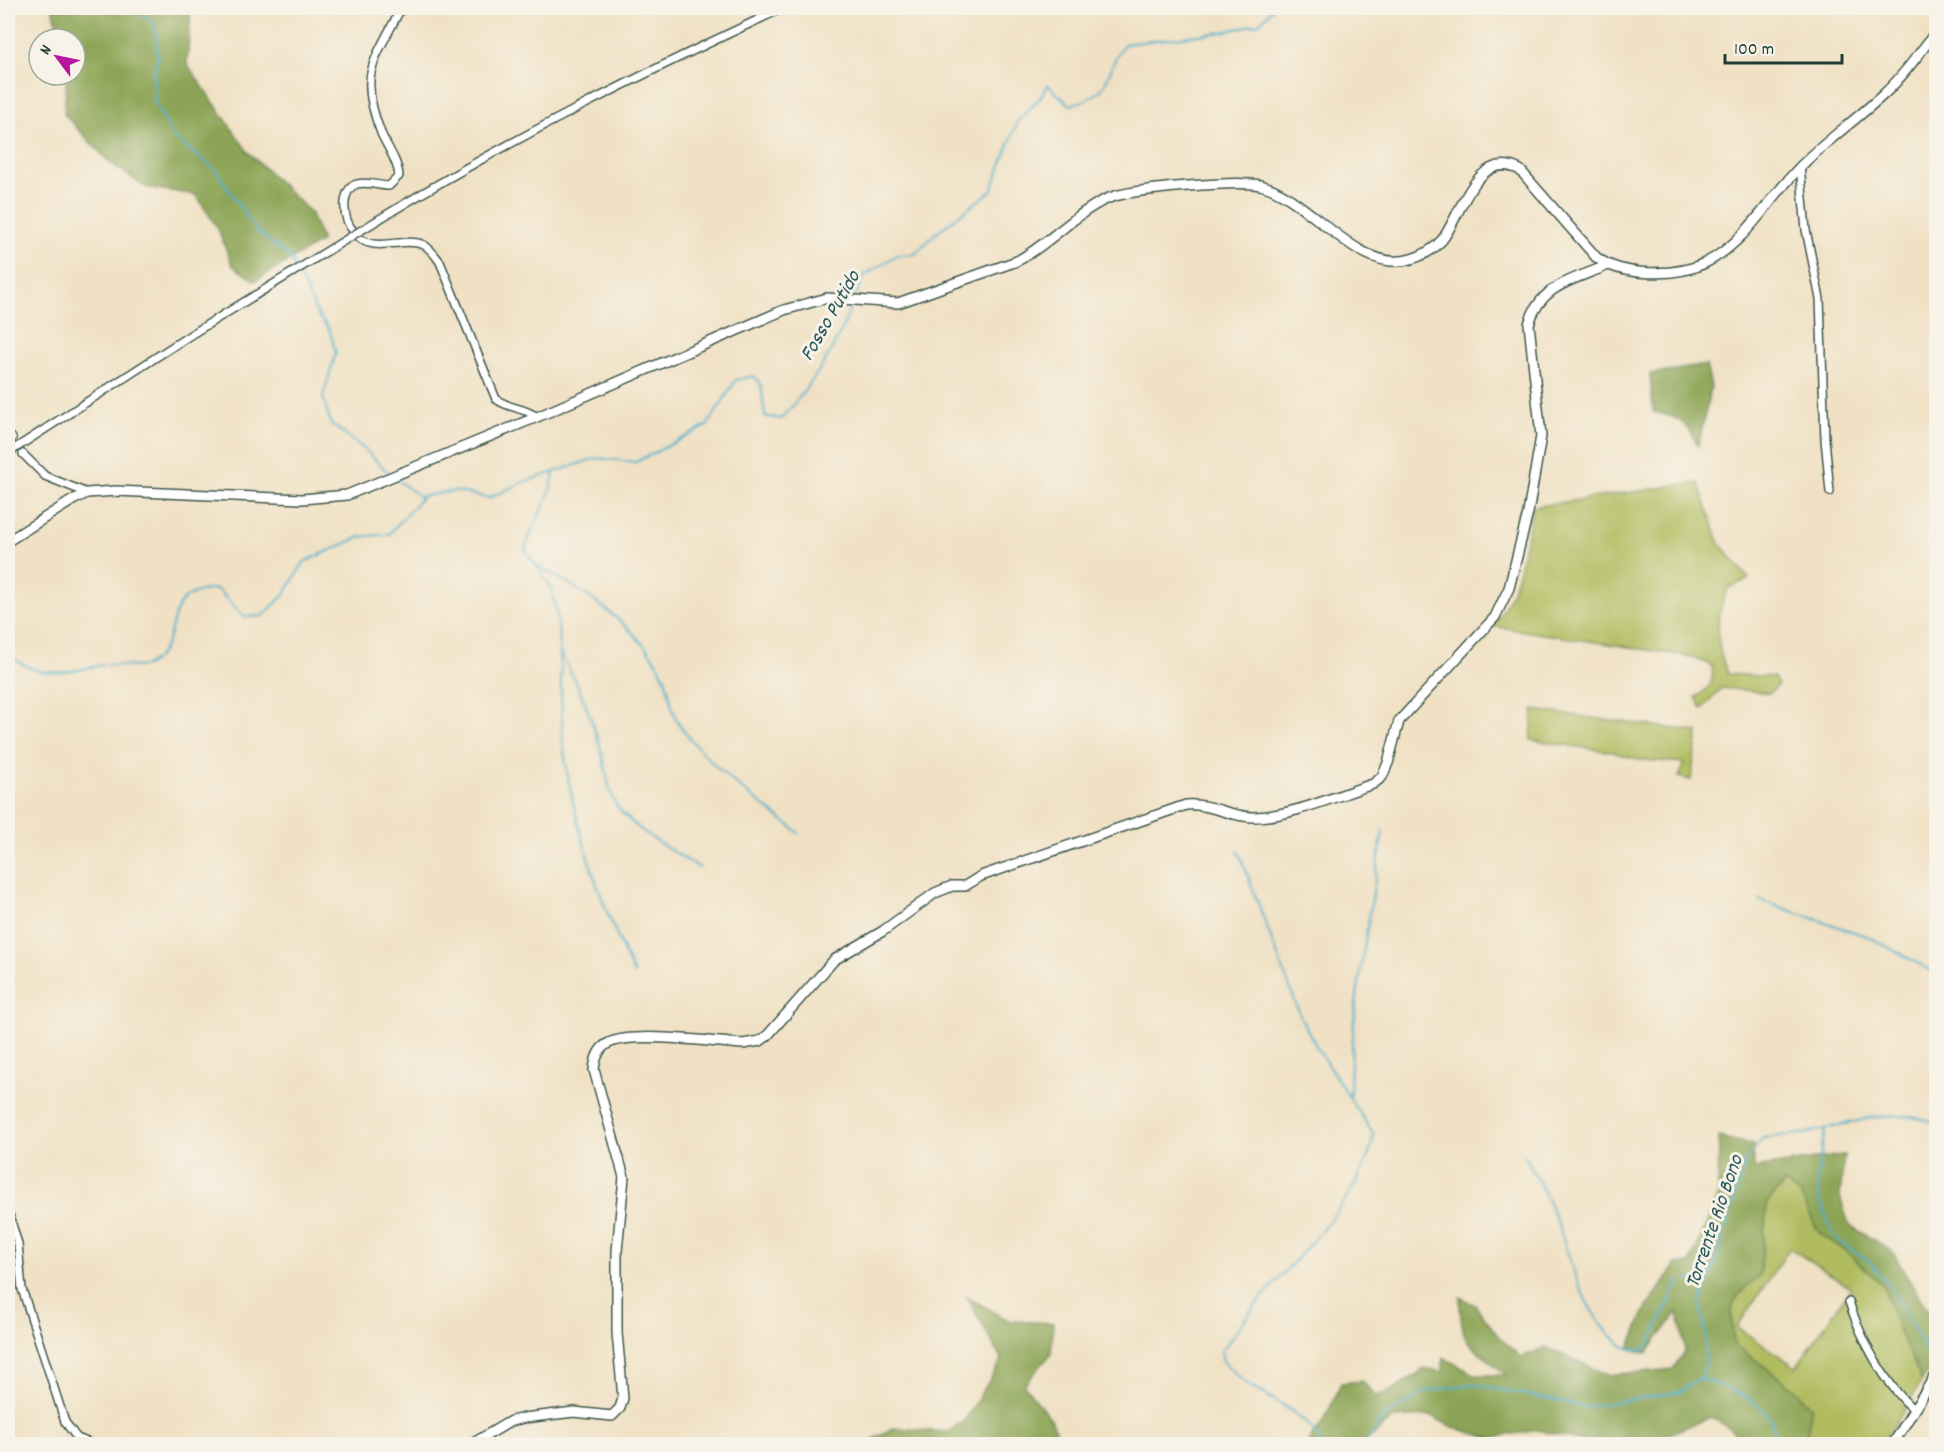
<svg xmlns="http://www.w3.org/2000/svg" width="1944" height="1452" viewBox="0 0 1944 1452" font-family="Dekko,sans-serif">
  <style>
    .green { fill: #b0bc5e; stroke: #687c49; stroke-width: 1.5; fill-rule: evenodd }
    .forest { fill: #8ca455; stroke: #567044; stroke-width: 1.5 }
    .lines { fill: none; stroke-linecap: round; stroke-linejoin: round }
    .stream { stroke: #4dafcc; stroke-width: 2 }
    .street-casing { stroke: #3e564a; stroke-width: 10 }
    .secondary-casing { stroke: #3e564a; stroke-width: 12 }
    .street { stroke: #fff; stroke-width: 7 }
    .secondary { stroke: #fff; stroke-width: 9 }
    .street-bridge-casing { stroke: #3e564a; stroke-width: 10; stroke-linecap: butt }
    .street-bridge { stroke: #fff; stroke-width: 7 }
    .labels { text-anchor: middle; stroke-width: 6; stroke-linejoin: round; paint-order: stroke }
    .water-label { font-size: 21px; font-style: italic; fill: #2a5a5a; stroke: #f7f3e8 }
  </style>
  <rect width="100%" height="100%" fill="#f7f3e8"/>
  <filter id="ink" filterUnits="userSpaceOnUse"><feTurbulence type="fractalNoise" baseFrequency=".0167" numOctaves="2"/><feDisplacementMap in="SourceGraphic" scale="12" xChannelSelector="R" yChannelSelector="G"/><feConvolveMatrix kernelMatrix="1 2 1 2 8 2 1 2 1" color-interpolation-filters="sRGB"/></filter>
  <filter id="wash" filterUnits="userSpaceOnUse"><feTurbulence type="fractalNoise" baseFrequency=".008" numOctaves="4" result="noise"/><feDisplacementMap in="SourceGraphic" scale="24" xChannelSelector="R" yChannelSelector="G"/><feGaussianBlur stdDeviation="1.35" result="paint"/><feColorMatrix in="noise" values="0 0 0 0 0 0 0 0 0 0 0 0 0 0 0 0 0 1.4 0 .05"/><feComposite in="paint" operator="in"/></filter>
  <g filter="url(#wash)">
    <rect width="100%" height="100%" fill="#f0e1c4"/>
    <!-- green -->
    <path class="green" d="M1698 482 1720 544 1749 579 1728 588C1715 618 1714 643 1728 674L1774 677 1778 685 1770 693 1722 688 1702 709 1696 697C1710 688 1714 683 1712 666L1693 657 1491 626C1520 594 1523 547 1533 507Z
      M1533 710 1698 732 1691 780 1679 777 1685 763 1639 760 1613 752 1531 740Z
      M1784 1183 1800 1194 1819 1233 1843 1249 1883 1285 1899 1331 1922 1381 1883 1444H1805L1807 1436 1793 1388 1734 1344C1730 1304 1728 1301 1760 1275L1767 1203ZM1790 1248 1851 1288 1796 1367 1737 1327Z"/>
    <!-- forest -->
    <path class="forest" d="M52 8H191L187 64 248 152 310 212 322 241 255 281 233 266 217 227 196 195 145 187 108 161 64 114 67 75H75V39H61Z
      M1706 365 1711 387 1698 446C1685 421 1681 417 1653 412L1650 374Z
      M1719 1137 1753 1145 1754 1168 1844 1155 1840 1197 1849 1225 1892 1251 1936 1325V1358L1922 1381 1899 1331 1883 1285 1843 1249 1819 1233 1800 1194 1784 1183 1767 1203 1760 1275C1729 1301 1729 1304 1734 1344L1793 1388 1812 1407 1805 1444H1745L1726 1426 1711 1417 1669 1434 1595 1444 1538 1430 1489 1438 1452 1427 1432 1416 1393 1418 1363 1444H1306L1324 1421 1341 1383 1361 1381 1377 1396 1392 1390 1426 1368 1443 1372V1357L1475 1375H1506C1471 1342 1460 1351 1460 1297L1475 1305 1499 1337 1521 1357 1546 1347 1608 1375 1673 1369 1685 1350 1678 1312 1647 1353 1629 1349 1645 1310 1676 1264H1690L1718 1194Z
      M967 1297 1010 1321 1053 1323 1051 1354 1024 1385 1051 1419 1061 1444H865L892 1428 948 1432 966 1418 1002 1360Z"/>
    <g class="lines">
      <!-- stream -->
      <path class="stream" d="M127 8 149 19 155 26 158 57 154 71V101L174 138 215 169 256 230 291 259 319 317 329 329 336 352 323 397 331 424 363 448 389 473
        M854 298 864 276 897 255 915 254 937 232 991 191 1018 121 1040 98 1048 85 1070 105C1118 92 1100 77 1124 44L1223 32 1260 23 1273 8
        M554 472C551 502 533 521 525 549 531 561 542 571 548 583 566 621 558 705 564 751 574 828 601 904 634 974
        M396 479 422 498
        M535 565C579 587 639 627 662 672 672 690 667 706 681 727 712 770 758 801 799 833
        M559 652C579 683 593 720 603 757 607 774 608 794 619 809 639 833 673 851 700 868
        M8 654C17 661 28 669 40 671 61 676 83 668 104 665 117 663 133 669 145 666 148 665 155 660 157 658 183 630 160 591 217 589L245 617 263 616 284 595 304 562 360 537 389 534 423 496 455 491 489 498 521 483 596 458 636 462 707 426 736 380 754 376 761 385 765 416 781 419C811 386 838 346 852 303
        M1238 850 1302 1020 1319 1051 1374 1135C1362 1200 1295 1257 1254 1307 1243 1321 1233 1337 1221 1351L1223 1362C1231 1369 1239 1377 1248 1384 1267 1397 1316 1420 1320 1444
        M1759 900 1869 937 1936 973
        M1350 1098C1350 1006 1370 920 1383 830
        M1825 1130 1817 1179 1819 1198 1831 1230 1841 1243 1870 1262 1894 1292 1936 1370
        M1525 1156C1537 1177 1548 1199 1557 1222 1572 1262 1578 1300 1609 1333 1619 1344 1628 1352 1644 1350L1650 1343 1679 1281
        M1688 1280 1711 1274
        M1701 1379C1729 1388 1784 1406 1773 1444
        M1365 1444 1385 1416 1427 1391 1473 1384 1586 1407 1680 1392 1701 1377 1705 1366 1706 1333 1700 1303 1715 1264 1745 1162 1763 1138 1808 1133 1874 1117 1906 1116 1936 1122"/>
    </g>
  </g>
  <g filter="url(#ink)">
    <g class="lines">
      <!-- street casing -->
      <g class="street-casing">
        <path id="street" d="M401 8C375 61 357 72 381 133 387 147 398 161 399 176L389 186C379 186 367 181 357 184 349 186 346 194 345 202 344 213 347 224 354 232 372 257 402 235 424 245 431 249 435 255 440 262L496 399C509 409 524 407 537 417
          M1800 166 1806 230 1820 299 1825 439 1830 492
          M386 215C514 137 648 71 783 8
          M8 434 12 438
          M8 453 192 334
          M23 454 45 476 87 493
          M8 1211 18 1244 22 1289 65 1422 77 1438 92 1444
          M1849 1302C1862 1341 1884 1383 1914 1410"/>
      </g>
      <!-- secondary casing -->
      <g class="secondary-casing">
        <path id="secondary" d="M8 541 73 500 87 493 116 491 302 499 347 495 537 417 784 310 827 298 898 303 1017 261C1049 245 1083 205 1115 196 1141 189 1235 180 1260 185 1309 196 1358 276 1411 259 1422 256 1434 249 1442 240 1460 218 1476 147 1520 170L1596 257C1621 277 1676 277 1705 263 1746 243 1770 197 1801 166 1827 140 1857 119 1884 94 1904 76 1919 53 1936 32
          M472 1444 511 1421 524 1418 574 1412 612 1416 620 1408 623 1398 617 1333V1251L624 1177 594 1070C595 1059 598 1048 609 1043 632 1031 715 1042 743 1044L760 1041 767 1036 834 960 883 931 935 893 952 886H965L981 876 1186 805C1211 803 1230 817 1253 817 1290 817 1338 795 1373 784L1382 777 1388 763 1399 721 1495 617 1509 588 1528 513 1541 436 1529 324C1540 285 1573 280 1606 266
          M1893 1444 1936 1374"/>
      </g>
      <!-- street -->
      <use href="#street" class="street"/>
      <!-- secondary -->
      <use href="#secondary" class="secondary"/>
      <!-- street-bridge casing -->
      <g class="street-bridge-casing">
        <path id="street-bridge" d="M192 334 386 215"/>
      </g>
      <!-- street-bridge -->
      <use href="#street-bridge" class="street-bridge"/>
    </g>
  </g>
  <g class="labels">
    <!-- water labels -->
    <g class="water-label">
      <text transform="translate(829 315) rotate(-60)" y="7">Fosso Putido</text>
      <text transform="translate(1713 1221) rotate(-71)" y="7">Torrente Rio Bono</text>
    </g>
  </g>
  <!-- margin -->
  <rect width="1944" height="1452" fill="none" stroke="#f7f3e8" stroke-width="30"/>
  <!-- north arrow -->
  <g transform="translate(57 57) rotate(302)"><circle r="28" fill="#f7f3e8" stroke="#a1aaa0" stroke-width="1.5"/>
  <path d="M0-4.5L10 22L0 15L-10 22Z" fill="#b5179e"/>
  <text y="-9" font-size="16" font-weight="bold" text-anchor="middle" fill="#1f3d34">N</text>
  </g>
  <!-- scale -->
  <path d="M1725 54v9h117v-9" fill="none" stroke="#1f3d34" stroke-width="3"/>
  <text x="1734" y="54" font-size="18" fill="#1f3d34" stroke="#f7f3e8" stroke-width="4.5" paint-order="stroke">100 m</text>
</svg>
